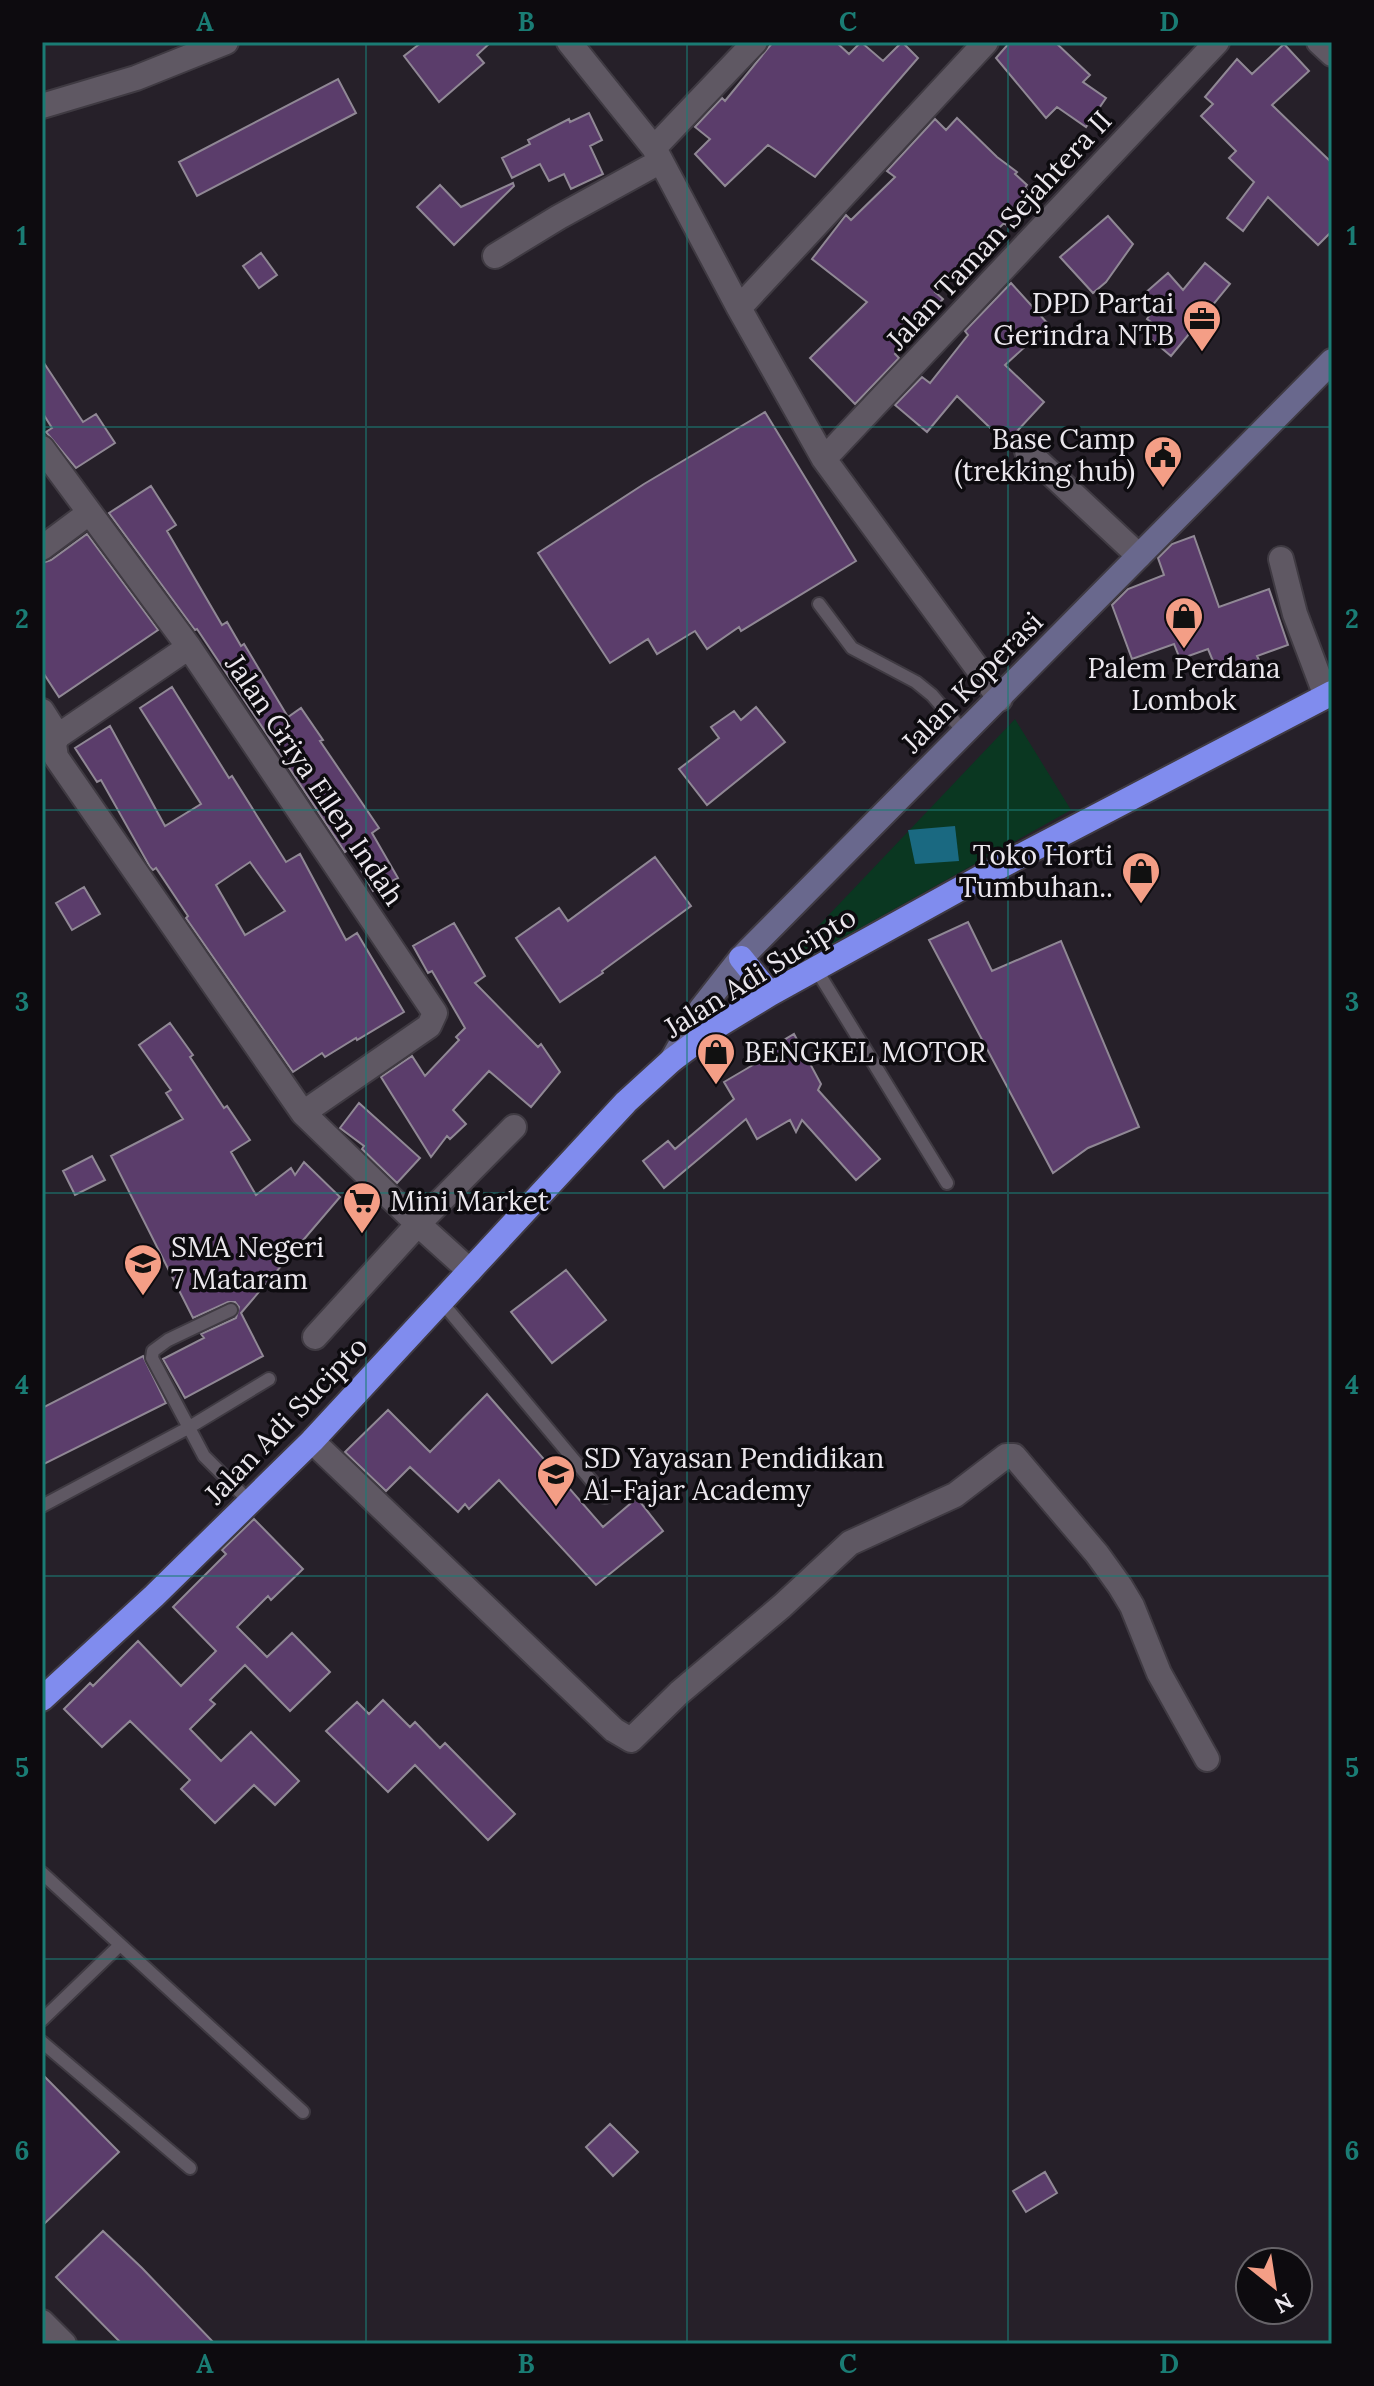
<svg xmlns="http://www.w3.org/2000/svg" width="1374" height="2386" viewBox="0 0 1374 2386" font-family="Lora,serif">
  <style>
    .green { fill: #0a3721 }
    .water { fill: #1a6981 }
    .building { fill: #5b3d6b; stroke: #908895; stroke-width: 2; fill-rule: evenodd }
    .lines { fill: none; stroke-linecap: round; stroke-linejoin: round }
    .lane-casing { stroke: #3f3a42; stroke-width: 16 }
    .street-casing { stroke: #3f3a42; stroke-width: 28 }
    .secondary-casing { stroke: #3f3a42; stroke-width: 28 }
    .highway-casing { stroke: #3f3a42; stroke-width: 28 }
    .lane { stroke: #5f5863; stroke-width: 12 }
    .street { stroke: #5f5863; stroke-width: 24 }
    .secondary { stroke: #69688d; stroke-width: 24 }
    .highway { stroke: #808cee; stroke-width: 24 }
    .grid { fill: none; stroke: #1a7c74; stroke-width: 2; stroke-opacity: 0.55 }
    .labels { text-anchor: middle; stroke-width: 7; stroke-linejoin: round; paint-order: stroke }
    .street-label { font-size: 28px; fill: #ebe7ed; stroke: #0d0b0f }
    .poi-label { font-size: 28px; fill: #ebe7ed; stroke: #0d0b0f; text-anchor: start }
    .neatline { fill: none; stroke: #1a7c74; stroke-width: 3 }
    .grid-label { font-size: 26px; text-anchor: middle; font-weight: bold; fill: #1a7c74 }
  </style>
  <rect width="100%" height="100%" fill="#262029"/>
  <!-- green -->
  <path class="green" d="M1015 719 1071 810 766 981Z"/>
  <!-- water -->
  <path class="water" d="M955 826 959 861 915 864 908 830Z"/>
  <!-- building -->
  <path class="building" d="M422 42H491L477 55 484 63 439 102 404 56Z
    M773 42H836L849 54 861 42 883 61 902 42 918 58 815 177 768 145 725 186 695 154 710 139 695 127 722 98 725 101Z
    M1010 42H1055L1090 75 1083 82 1106 98 1086 127 1057 107 1046 118 996 58Z
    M1284 44 1309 71 1272 105 1332 163V231L1318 245 1268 197 1243 231 1227 218 1254 182 1229 158 1236 151 1201 116 1213 104 1205 97 1237 59 1252 74Z
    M338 79 356 113 197 196 179 162Z
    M589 113 602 140 590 146 603 174 571 189 564 174 549 181 540 164 512 178 502 158 530 144 528 140 569 119 570 122Z
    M957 118 997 157 1017 172 1015 174 1027 185 1025 188 1038 201 1011 229 1004 223 935 292 943 299 895 354 899 358 855 404 810 358 867 302 812 259 846 215 851 220 895 177 887 171 935 119 946 130Z
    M513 183 514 186 454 245 417 207 440 185 461 207Z
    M1108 216 1133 244 1106 282 1093 293 1060 257Z
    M261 253 277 275 259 288 243 266Z
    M1205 263 1230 284 1171 356 1146 335 1155 325 1147 319 1156 306 1144 294 1168 273 1183 290Z
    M1011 283 1049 325 1005 365 1044 402 1006 443 957 396 927 432 895 405 922 377 930 383 968 335 965 331Z
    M42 360 83 422 96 414 115 443 76 468 46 432 52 428 42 412Z
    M765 412 856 561 741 631 739 627 707 649 695 631 657 654 648 639 610 663 538 553 644 484Z
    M151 486 176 525 167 531 222 625 227 622 241 646 244 644 288 717 301 708 323 740 320 741 379 828 372 833 398 878 373 891 349 849 345 852 197 629 195 630 109 513Z
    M87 534 158 630 59 697 42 671V563L51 560Z
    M1194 536 1219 607 1269 589 1288 645 1257 656 1259 660 1220 678 1208 649 1180 659 1174 644 1132 659 1112 605 1128 589 1164 575 1158 558 1172 544Z
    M172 687 229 778 232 776 286 862 300 854 346 940 357 933 404 1012 357 1040 356 1038 325 1057 322 1053 293 1072 186 918 188 916 156 868 153 870 150 867 101 780 97 782 75 748 110 726 165 826 201 804 140 708ZM250 862 285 911 245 935 216 885Z
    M756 707 785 742 707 805 679 769 719 738 711 727 734 711 741 720Z
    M655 857 691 906 602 971 603 973 560 1002 516 938 559 908 568 921Z
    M84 887 100 914 72 930 56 903Z
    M968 922 992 971 1061 941 1139 1127 1088 1148 1053 1173 929 940Z
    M454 923 485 976 475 983 538 1047 541 1044 560 1072 531 1107 489 1071 453 1110 466 1124 450 1139 447 1136 431 1157 381 1077 412 1056 425 1076 459 1040 456 1037 465 1028 432 971 428 973 413 946Z
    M170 1023 193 1055 190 1057 224 1108 227 1106 250 1140 231 1152 256 1195 291 1168 295 1175 304 1162 340 1197 241 1313 263 1356 185 1398 163 1359 204 1338 201 1334 236 1318 239 1307 235 1302H228L193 1318 111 1156 183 1119 166 1093 171 1090 139 1045Z
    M794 1034 821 1084 818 1090 880 1159 856 1180 802 1120 796 1132 790 1120 757 1139 746 1119 664 1188 643 1161 668 1141 675 1149 734 1099 724 1082 758 1062 755 1057Z
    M359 1103 420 1158 397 1183 362 1149 364 1146 340 1128Z
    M92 1156 105 1180 75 1195 63 1171Z
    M566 1270 606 1320 552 1363 511 1312Z
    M143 1356 166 1403 42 1465V1408Z
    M487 1394 603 1527 637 1498 663 1531 596 1585 499 1480 469 1509 465 1504 458 1512 410 1467 386 1491 345 1452 388 1410 430 1452Z
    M254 1519 303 1569 271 1600 268 1596 237 1627 267 1657 292 1633 330 1672 290 1711 245 1665 210 1700 215 1704 190 1729 221 1761 251 1732 299 1781 275 1805 254 1785 215 1823 181 1789 190 1780 130 1721 102 1747 64 1709 90 1683 93 1686 138 1641 181 1686 216 1651 173 1607 226 1554 222 1550Z
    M383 1700 410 1727 415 1722 440 1748 445 1743 515 1814 488 1840 415 1765 388 1792 326 1731 357 1702 369 1714Z
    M42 2074 119 2152 42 2226Z
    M610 2124 638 2152 613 2176 586 2147Z
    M1045 2172 1057 2193 1026 2212 1013 2191Z
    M103 2231 142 2268 215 2344H122L56 2277Z"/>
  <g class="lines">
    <!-- lane casing -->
    <g class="lane-casing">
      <path id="lane" d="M819 604 852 648 916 682 932 695 964 732
        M816 969 947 1183
        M440 1300 605 1497
        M231 1310 168 1340 153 1351 152 1358 204 1456 251 1503
        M42 1506 188 1428 269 1379
        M42 1873 303 2112
        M42 2020 120 1945
        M42 2042 190 2168"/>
    </g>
    <!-- street casing -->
    <g class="street-casing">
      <path id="street" d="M569 42 654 148 739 308 824 459 1000 699
        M1319 42 1332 54
        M42 106 136 78 226 42
        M654 148 755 42
        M495 256 559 217 661 161
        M739 308 986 42
        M42 448 189 647 435 1013 429 1026 303 1113
        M1027 451 1139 556
        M824 459 1217 42
        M42 548 89 513
        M1281 559 1295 614 1326 696
        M42 711 58 736
        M58 736 54 744 56 757 303 1113 418 1224 470 1271
        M58 736 189 647
        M315 1337 418 1224 514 1127
        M312 1441 614 1730 631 1740 679 1693 782 1606 850 1543 955 1495 1006 1456H1014L1097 1554 1120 1586 1132 1606 1159 1673 1207 1759
        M42 2322 64 2344"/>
    </g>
    <!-- secondary casing -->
    <g class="secondary-casing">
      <path id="secondary" d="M672 1060 701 1009 741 958 1332 361"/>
    </g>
    <!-- highway casing -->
    <g class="highway-casing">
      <path id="highway" d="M741 958 770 994
        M42 1699 154 1596 312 1441 626 1102 672 1060 719 1025 770 994 1003 865 1332 693"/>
    </g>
    <!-- lane -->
    <use href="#lane" class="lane"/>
    <!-- street -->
    <use href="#street" class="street"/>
    <!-- secondary -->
    <use href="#secondary" class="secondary"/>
    <!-- highway -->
    <use href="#highway" class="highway"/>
  </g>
  <!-- grid -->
  <path class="grid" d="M366 42V2344M687 42V2344M1008 42V2344M42 427H1332M42 810H1332M42 1193H1332M42 1576H1332M42 1959H1332"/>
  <!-- icons -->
  <defs>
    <g id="office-pin" transform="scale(2)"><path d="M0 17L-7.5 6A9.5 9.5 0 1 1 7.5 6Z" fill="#f49e86" stroke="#0d0b0f"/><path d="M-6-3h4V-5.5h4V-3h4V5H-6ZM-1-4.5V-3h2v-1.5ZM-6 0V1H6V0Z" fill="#111"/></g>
    <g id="civic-pin" transform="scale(2)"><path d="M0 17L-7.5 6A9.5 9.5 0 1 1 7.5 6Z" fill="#f49e86" stroke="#0d0b0f"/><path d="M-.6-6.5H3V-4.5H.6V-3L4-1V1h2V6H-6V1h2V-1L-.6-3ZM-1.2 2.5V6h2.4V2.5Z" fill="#111"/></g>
    <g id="shop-pin" transform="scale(2)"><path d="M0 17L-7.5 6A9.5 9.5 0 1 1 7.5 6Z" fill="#f49e86" stroke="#0d0b0f"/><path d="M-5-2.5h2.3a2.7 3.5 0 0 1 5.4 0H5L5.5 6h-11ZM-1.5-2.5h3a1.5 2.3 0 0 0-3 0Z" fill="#111"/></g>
    <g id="supermarket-pin" transform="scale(2)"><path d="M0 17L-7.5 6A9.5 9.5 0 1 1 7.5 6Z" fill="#f49e86" stroke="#0d0b0f"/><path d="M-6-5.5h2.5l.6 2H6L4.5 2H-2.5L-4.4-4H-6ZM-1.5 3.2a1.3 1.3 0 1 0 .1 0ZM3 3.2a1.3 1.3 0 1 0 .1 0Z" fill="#111"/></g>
    <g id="school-pin" transform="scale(2)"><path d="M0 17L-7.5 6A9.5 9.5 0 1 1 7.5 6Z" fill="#f49e86" stroke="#0d0b0f"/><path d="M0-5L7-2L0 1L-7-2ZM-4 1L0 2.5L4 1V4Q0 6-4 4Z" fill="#111"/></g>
  </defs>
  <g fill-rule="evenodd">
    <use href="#office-pin" x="1202" y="319"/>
    <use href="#civic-pin" x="1163" y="455"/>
    <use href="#shop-pin" x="1184" y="616"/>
    <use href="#shop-pin" x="1141" y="871"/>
    <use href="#shop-pin" x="716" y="1052"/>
    <use href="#supermarket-pin" x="362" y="1201"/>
    <use href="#school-pin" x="143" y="1263"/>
    <use href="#school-pin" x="556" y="1474"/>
  </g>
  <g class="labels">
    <!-- street labels -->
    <g class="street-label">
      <text transform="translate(999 230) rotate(-47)" y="10">Jalan Taman Sejahtera II</text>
      <text transform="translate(972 682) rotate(-45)" y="10">Jalan Koperasi</text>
      <text transform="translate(315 780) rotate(56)" y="10">Jalan Griya Ellen Indah</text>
      <text transform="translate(760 972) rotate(-32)" y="10">Jalan Adi Sucipto</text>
      <text transform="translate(286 1420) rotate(-46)" y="10">Jalan Adi Sucipto</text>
    </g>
    <!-- poi labels -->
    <g class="poi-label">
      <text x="1174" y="313" text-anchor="end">DPD Partai<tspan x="1174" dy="32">Gerindra NTB</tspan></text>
      <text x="1135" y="449" text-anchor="end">Base Camp<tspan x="1135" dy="32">(trekking hub)</tspan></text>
      <text x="1184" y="678" text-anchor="middle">Palem Perdana<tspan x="1184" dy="32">Lombok</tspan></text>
      <text x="1113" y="865" text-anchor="end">Toko Horti<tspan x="1113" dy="32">Tumbuhan..</tspan></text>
      <text x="744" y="1062">BENGKEL MOTOR</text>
      <text x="390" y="1211">Mini Market</text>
      <text x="171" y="1257">SMA Negeri<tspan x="171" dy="32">7 Mataram</tspan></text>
      <text x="584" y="1468">SD Yayasan Pendidikan<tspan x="584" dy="32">Al-Fajar Academy</tspan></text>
    </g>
  </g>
  <!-- border -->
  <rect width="1374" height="2386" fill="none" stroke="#0d0b0f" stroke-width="88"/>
  <!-- north arrow -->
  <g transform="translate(1274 2286) rotate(150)"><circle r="38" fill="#0d0b0f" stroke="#666368" stroke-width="2"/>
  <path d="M0-6L14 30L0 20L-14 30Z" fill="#f49e86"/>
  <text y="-12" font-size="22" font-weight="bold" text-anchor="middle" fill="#ebe7ed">N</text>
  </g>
  <rect x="44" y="44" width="1286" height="2298" class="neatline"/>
  <g class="grid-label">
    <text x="205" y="31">A</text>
    <text x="526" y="31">B</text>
    <text x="848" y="31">C</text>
    <text x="1169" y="31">D</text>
    <text x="22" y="245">1</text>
    <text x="1352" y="245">1</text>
    <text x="22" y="628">2</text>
    <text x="1352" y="628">2</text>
    <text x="22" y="1011">3</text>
    <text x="1352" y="1011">3</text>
    <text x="22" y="1394">4</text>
    <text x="1352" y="1394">4</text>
    <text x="22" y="1777">5</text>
    <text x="1352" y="1777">5</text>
    <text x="22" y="2160">6</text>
    <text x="1352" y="2160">6</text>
    <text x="205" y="2373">A</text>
    <text x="526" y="2373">B</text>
    <text x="848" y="2373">C</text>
    <text x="1169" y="2373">D</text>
  </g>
</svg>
